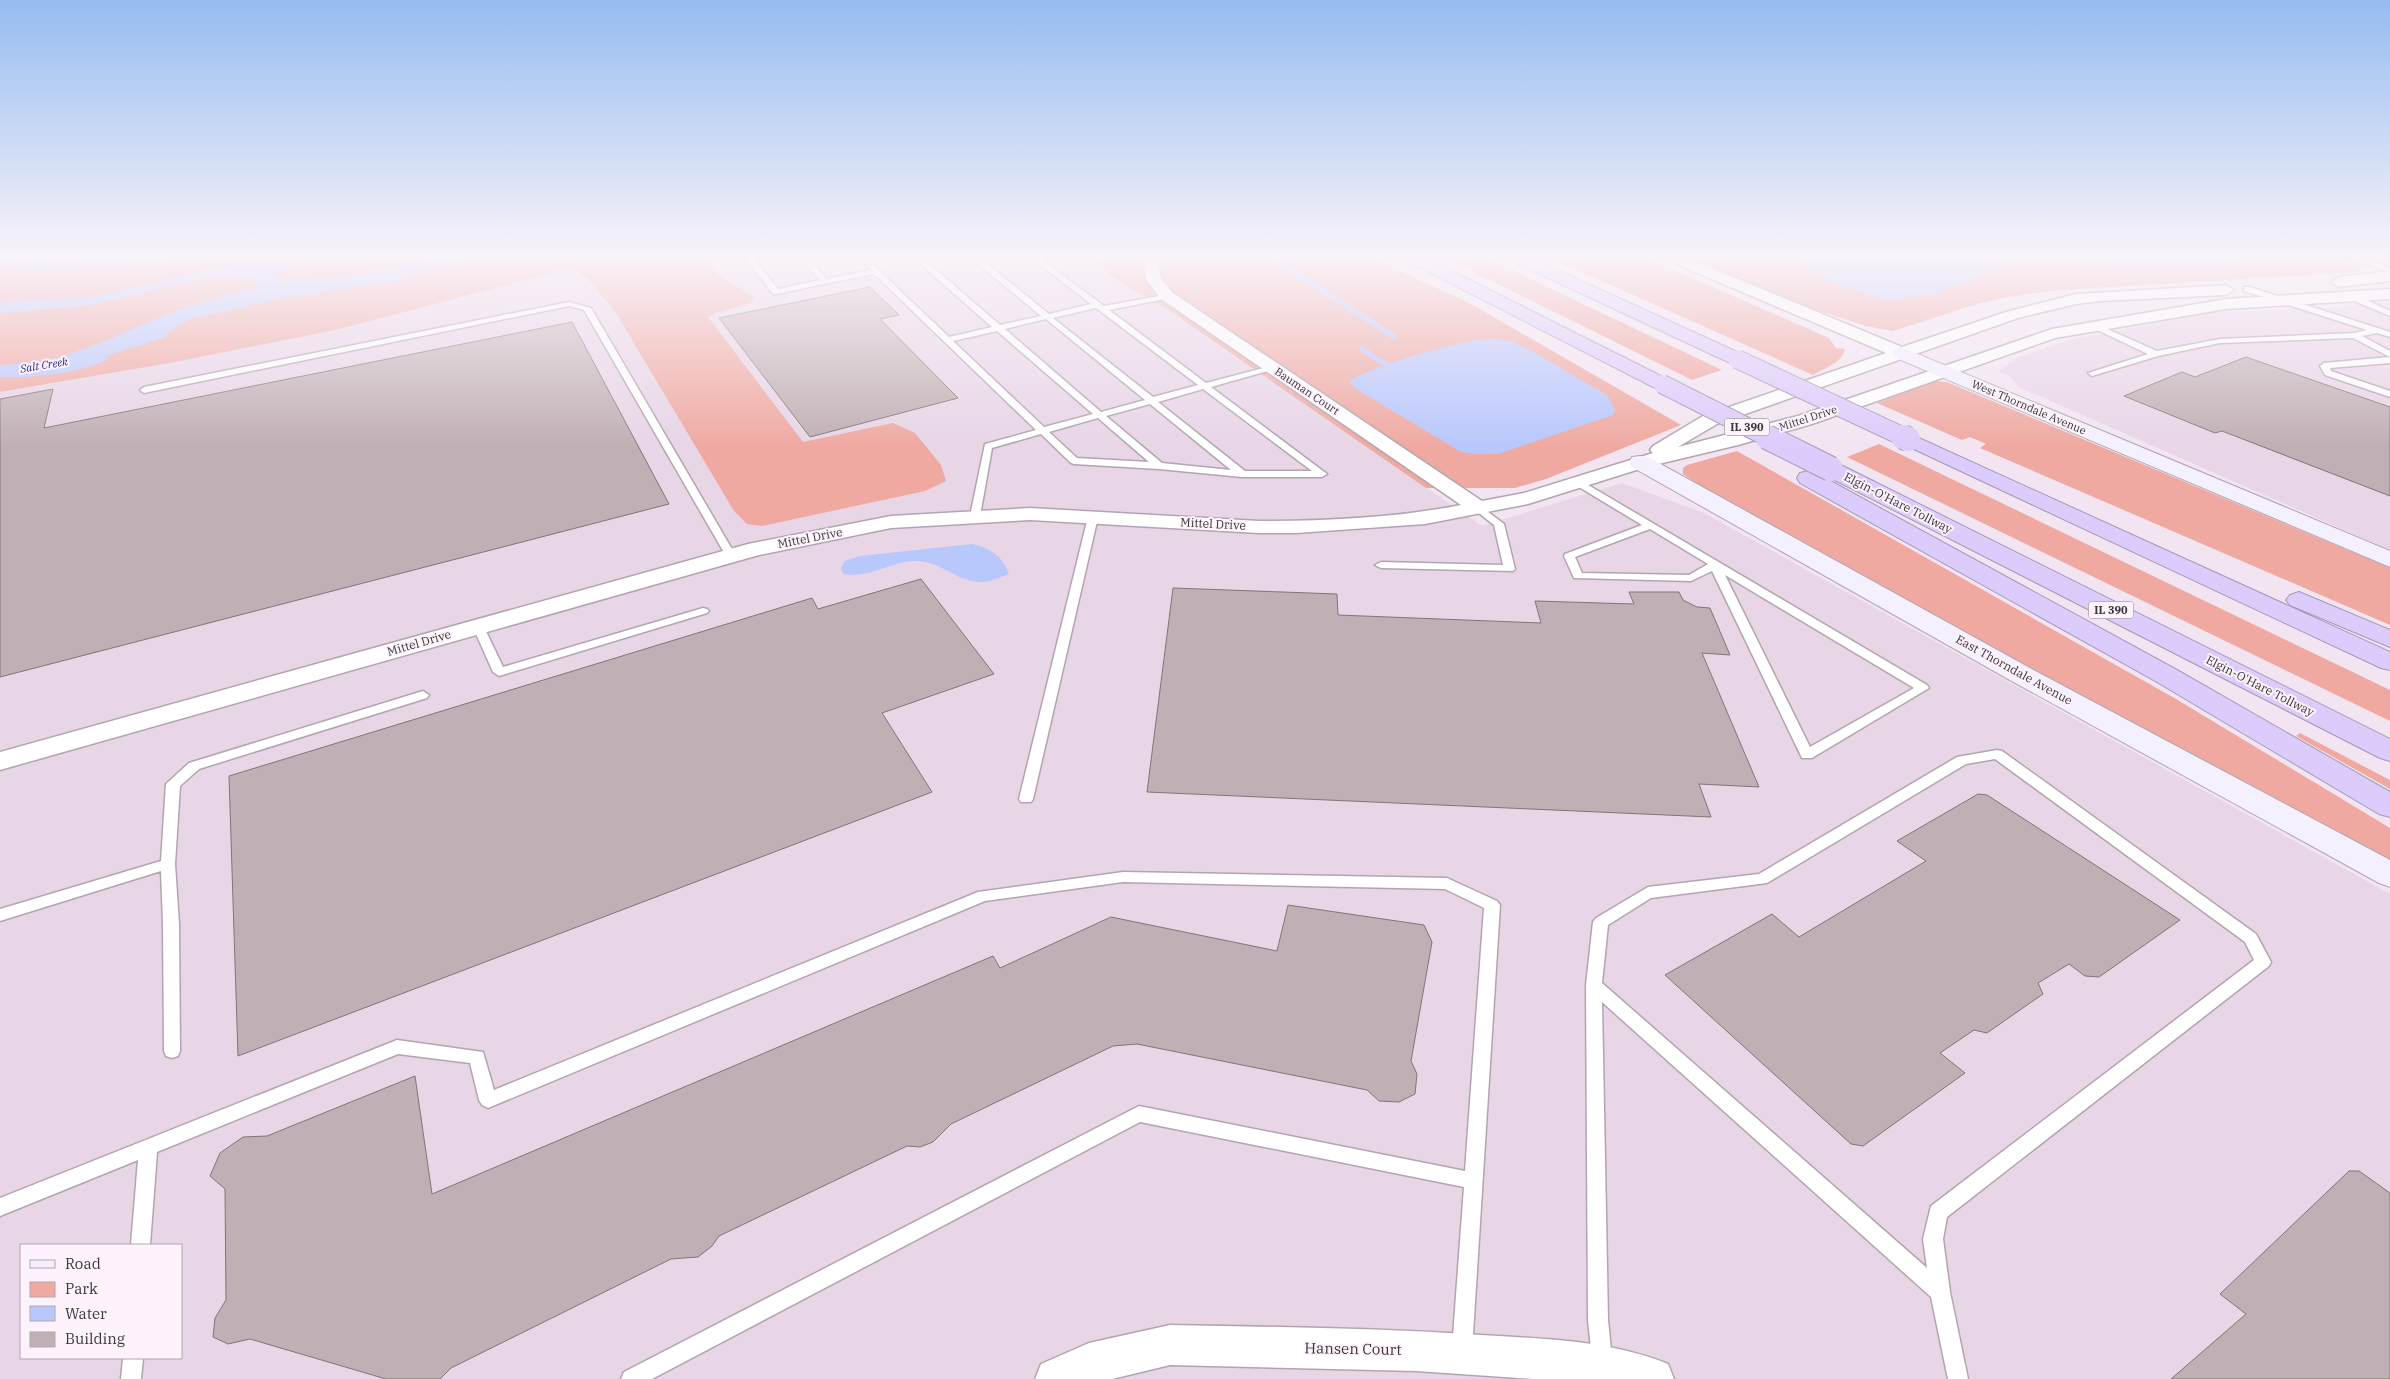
<svg xmlns="http://www.w3.org/2000/svg" width="2390" height="1379" viewBox="0 0 2390 1379" font-family="'IBM Plex Serif',serif">
  <style>
    .built { fill: #e8d5e6; fill-rule: evenodd }
    .green { fill: #efa9a1 }
    .water { fill: #b8c7fc }
    .lines { fill: none; stroke-linecap: round; stroke-linejoin: round }
    .stream { stroke: #b8c7fc; stroke-width: 5.5 }
    .building { fill: #c0afb4; stroke: #837478 }
    .lane-casing { stroke: #b1a5b0; stroke-width: 3 }
    .street-casing { stroke: #b1a5b0; stroke-width: 3 }
    .secondary-casing { stroke: #b1a5b0; stroke-width: 2 }
    .highway-casing { stroke: #a498b7; stroke-width: 2 }
    .lane { fill: #fff; fill-rule: evenodd }
    .street { fill: #fff; fill-rule: evenodd }
    .secondary { fill: #f4f0fe; fill-rule: evenodd }
    .highway { fill: #dcccfb; fill-rule: evenodd }
    .highway-bridge-far1-casing { stroke: #a498b7; stroke-width: 20; stroke-linecap: butt }
    .highway-bridge-casing { stroke: #a498b7; stroke-width: 26; stroke-linecap: butt }
    .highway-bridge-far1 { stroke: #dcccfb; stroke-width: 18 }
    .highway-bridge { stroke: #dcccfb; stroke-width: 24 }
    .labels { text-anchor: middle; stroke-width: 4; stroke-linejoin: round; paint-order: stroke }
    .far-water-label { font-size: 11px; font-style: italic; fill: #262c8d; stroke: #fef3fd }
    .far-street-label { font-size: 11px; fill: #3b363a; stroke: #fef3fd }
    .shield { fill: #fef3fd; stroke: #766f74; stroke-width: 1 }
    .shield-label { font-size: 11px; font-weight: bold; fill: #3b363a }
    .street-label { font-size: 12px; fill: #3b363a; stroke: #fef3fd }
    .near-street-label { font-size: 15px; fill: #3b363a; stroke: #fef3fd }
  </style>
  <rect width="100%" height="100%" fill="#f2e5f1"/>
  <!-- built -->
  <path class="built" d="M632 255H1105L1097 264 1110 275 1137 293 1167 309 1482 526 1622 483 1704 513 2390 894V1379H0V392L170 363 340 329 572 268ZM21 1245H181V1358H21Z
    M2323 255H2390V278L2355 264Z
    M2390 301V550L2019 387 2010 376 1998 372 2016 358 2072 339 2193 316 2218 312 2340 307Z"/>
  <!-- green -->
  <path class="green" d="M0 255H717L711 257 716 273 755 298 751 303 716 313 708 317 803 442 893 423 915 433 941 465 946 481 925 491 762 526 747 524 734 511 616 313 589 280 572 268 340 329 170 363 0 392Z
    M1105 255H1366L1471 304 1681 425 1546 479 1515 488H1426L1167 309C1142 296 1118 283 1097 264Z
    M1439 255H1480L1722 370 1692 380Z
    M1543 255H1639L1829 338 1836 348 1845 349C1842 363 1825 368 1813 375Z
    M1682 255H2323L2362 267 2357 272 2059 290 2008 297 1977 304 1893 331 1866 326 1804 306Z
    M1935 381 1947 382 2390 568V625L1980 448 1986 444 1970 437 1962 440 1877 403Z
    M1879 444 2390 690V721L1847 457Z
    M1737 451 2176 699 2390 828V861L1734 508 1683 474V468L1687 465Z
    M2300 733 2390 780V789L2296 736Z"/>
  <!-- water -->
  <path class="water" d="M0 255H203L158 263 113 267 39 271 0 267Z
    M437 255H482L392 282 279 299 190 319 169 332 166 337 105 356 109 359C76 374 36 378 0 377V365C61 364 104 341 159 318 190 304 224 294 257 288L258 284 252 278H205L91 305 0 313V302L92 297 225 266 262 260 295 264 291 268 278 272 275 278C328 285 386 269 437 255Z
    M1794 255H2242L2243 259 2230 265 2169 268 2065 262H2018L1993 269 1964 283 1932 294 1899 299H1881L1831 282 1811 271Z
    M1496 339 1510 341 1530 350 1607 395 1615 410 1613 415 1498 454H1476L1461 452 1356 389 1349 382C1360 370 1457 342 1477 340 1483 339 1489 339 1496 339Z
    M972 544C989 548 1003 556 1009 574 1000 577 989 583 979 582 957 581 941 562 918 561 892 560 870 579 843 574L841 568 845 561 860 556Z"/>
  <g class="lines">
    <!-- stream -->
    <path class="stream" d="M1268 255 1393 336
      M1362 349 1387 365"/>
  </g>
  <!-- building -->
  <path class="building" d="M870 287 899 315 880 319 958 398 810 437 719 318Z
    M572 322 669 504 0 677V399L53 389 44 428Z
    M2246 357 2390 407V496L2222 431 2215 433 2124 396 2182 372 2195 377Z
    M921 579 994 674 882 713 932 792 238 1056 229 776 812 598 818 609Z
    M1173 588 1337 594 1338 615 1541 623 1535 601 1634 604 1629 592H1679L1683 600 1697 607 1710 608 1730 655 1702 653 1759 787 1699 784 1711 817 1147 792Z
    M1978 794 1987 795 2180 920 2099 977 2085 976 2069 964 2038 983 2043 994 1987 1033 1974 1030 1940 1053 1965 1073 1863 1146 1851 1144 1665 975 1772 914 1799 937 1926 861 1897 841Z
    M1288 905 1424 925 1432 942 1411 1061 1417 1074 1415 1094 1399 1102 1379 1101 1367 1090 1137 1044 1113 1046 951 1124 933 1142 920 1147 907 1146 719 1236 712 1246 698 1257 671 1259 451 1368 440 1379H386L250 1339 228 1344 213 1337 215 1318 226 1300 225 1189 210 1176 220 1153 243 1137 267 1136 415 1076 432 1194 993 956 1000 968 1111 917 1277 951Z
    M2349 1171H2359L2390 1193V1379H2171L2246 1314 2220 1294Z"/>
  <g class="lines">
    <!-- lane casing -->
    <g class="lane-casing">
      <path id="lane" d="M752 255H766L754 259 778 289 820 280 797 255H805L827 279 871 270 855 255H863L949 337 992 327 910 255H919L1000 325 1041 316 967 255H976L1049 314 1091 304 1031 258 1037 255H1050L1041 259 1104 306 1170 294V298L1109 310 1206 383 1275 365V369L1211 387 1327 474 1322 477H1242L1159 469 1074 464 1071 463 1041 434 992 448 980 516 975 519 971 518 970 516 985 444 1036 430 874 274 776 294H773L745 258ZM1096 308 1198 385 1153 397 1053 318ZM1046 319 1145 400 1101 412 1005 329ZM997 331 1093 414 1044 427 953 341ZM1203 389 1312 471H1245L1158 402ZM1150 404 1231 470 1162 463 1106 416ZM1098 418 1149 462 1077 458 1049 432Z
        M2339 255H2351L2390 268V272Z
        M2244 287H2250L2390 332V337L2377 333 2362 336 2390 351V357L2353 338 2220 343 2158 356 2092 376 2088 373 2148 354 2093 328 2092 326 2096 324 2157 351 2220 339 2354 333 2367 330 2244 291Z
        M2352 296H2358L2390 311V316L2352 300Z
        M569 302 591 308 736 556 735 558 731 559 726 556 584 310 569 306 144 393 140 390 144 387Z
        M2390 357V363L2330 368 2331 371 2390 391V397L2325 375 2320 366 2324 363Z
        M1578 479 1927 685 1929 688 1812 758H1802L1712 571 1691 581 1574 578 1564 556 1565 554 1642 525 1574 484 1573 482ZM1650 529 1708 564 1689 575 1582 573 1575 557ZM1725 575 1914 688 1810 747Z
        M1479 505 1504 524 1515 569 1513 571 1381 568 1375 565 1381 562 1503 565 1494 525 1475 510 1474 508Z
        M1093 514 1098 517 1033 799 1031 802H1021L1019 799 1088 517Z
        M703 608 707 609 709 611 707 613 499 676 493 672 473 627 479 623 483 625 503 667Z
        M423 691 429 695 427 698 199 769 180 786 175 864 179 924 180 1051 178 1056 172 1058 166 1056 164 1051 163 924 161 871 0 921V909L161 861 166 784 189 763Z
        M1997 750 2002 751 2256 934 2271 962 2269 966 1947 1217 1943 1239 1950 1292 1968 1379H1948L1931 1297 1602 1002 1608 1320 1614 1379H1594L1588 1320 1586 985 1593 922 1596 918 1648 887 1759 874 1957 757ZM1995 759 2245 942 2254 960 1931 1206 1923 1239 1927 1268 1602 983 1608 925 1651 898 1767 883 1966 764Z
        M1123 872 1447 878 1497 901 1500 905 1472 1350 1469 1357 1462 1360 1455 1357 1452 1350 1464 1187 1140 1122 652 1379H621L624 1372 1139 1106 1465 1171 1484 908 1445 889 1123 882 985 901 488 1108 482 1105 479 1100 470 1063 398 1054 157 1152 150 1245H131L138 1160 0 1216V1198L397 1040 483 1052 494 1090 978 892Z
        M123 1358H143L141 1379H121Z"/>
    </g>
    <!-- street casing -->
    <g class="street-casing">
      <path id="street" d="M1660 255H1680L1902 347 2006 312 2076 294 2226 285 2234 290 2226 295 2101 301 2076 304 2018 318 1717 424 1678 447 1798 416 2052 329 2226 299 2390 289V299L2226 309 2055 338 1812 424 1738 445 1646 467 1528 504 1425 524 1296 533H1259L1030 520 891 528 759 555 0 770V752L748 544 891 516 1030 508 1259 521C1326 521 1395 518 1461 505L1161 299 1146 280 1144 262 1151 258 1158 262 1161 279 1173 293 1482 501 1524 493 1653 453 1650 450 1653 446 1703 416 1886 353 1662 258Z
        M2390 271V281L2339 287 2331 282 2339 277Z
        M1170 1325C1274 1327 1378 1328 1481 1335 1544 1339 1609 1340 1668 1364L1674 1379H1534L1416 1371 1170 1365 1112 1379H1035L1041 1364 1089 1343Z"/>
    </g>
    <!-- secondary casing -->
    <g class="secondary-casing">
      <path id="secondary" d="M1901 347 2390 551V567L1894 357 1892 353 1894 349Z
        M1640 456 1648 457 2028 667 2390 860V887L2379 883 2008 679 1632 467 1629 462 1632 457Z"/>
    </g>
    <!-- highway casing -->
    <g class="highway-casing">
      <path id="highway" d="M1399 255H1420L1669 380 1672 384 1669 388 1662 390 1655 388 1401 258Z
        M1503 255H1524L1744 355 1746 359 1744 363H1730L1505 258Z
        M1908 433 2390 652V670L2381 668 1901 443 1898 439 1901 435Z
        M1831 462 1839 464 2390 739V761L2380 758 1823 474 1820 469 1823 464Z
        M1808 471 1816 473 2177 670 2390 792V817L2379 814 2157 682 1800 483 1797 478 1800 473Z
        M2299 592 2390 630V647L2290 605 2286 600 2290 595Z"/>
    </g>
    <!-- lane -->
    <use href="#lane" class="lane"/>
    <!-- street -->
    <use href="#street" class="street"/>
    <!-- secondary -->
    <use href="#secondary" class="secondary"/>
    <!-- highway -->
    <use href="#highway" class="highway"/>
    <!-- highway-bridge-far1 casing -->
    <g class="highway-bridge-far1-casing">
      <path id="highway-bridge-far1" d="M1737 359 1906 438
        M1662 384 1769 438"/>
    </g>
    <!-- highway-bridge casing -->
    <g class="highway-bridge-casing">
      <path id="highway-bridge" d="M1767 437 1831 469
        M1903 437 1908 439"/>
    </g>
    <!-- highway-bridge-far1 -->
    <use href="#highway-bridge-far1" class="highway-bridge-far1"/>
    <!-- highway-bridge -->
    <use href="#highway-bridge" class="highway-bridge"/>
  </g>
  <!-- sky -->
  <linearGradient id="sky" x2="0" y2="1"><stop stop-color="#95bcf0"/><stop offset="0.57" stop-color="#f9f3f9"/><stop offset="1" stop-color="#f9f3f9" stop-opacity="0"/></linearGradient>
  <rect width="2390" height="448" fill="url(#sky)"/>
  <g class="labels">
    <!-- far-water labels -->
    <g class="far-water-label">
      <text transform="translate(44 365) rotate(-9)" y="4">Salt Creek</text>
    </g>
    <!-- far-street labels -->
    <g class="far-street-label">
      <text transform="translate(1307 391) rotate(34)" y="4">Bauman Court</text>
      <text transform="translate(2029 407) rotate(23)" y="4">West Thorndale Avenue</text>
      <text transform="translate(1808 418) rotate(-18)" y="4">Mittel Drive</text>
    </g>
    <!-- shield labels -->
    <g class="shield">
      <rect x="1724.5" y="418.5" width="45" height="17" rx="4"/>
      <rect x="2088.5" y="601.5" width="45" height="17" rx="4"/>
    </g>
    <g class="shield-label">
      <text x="1747" y="431">IL 390</text>
      <text x="2111" y="614">IL 390</text>
    </g>
    <!-- street labels -->
    <g class="street-label">
      <text transform="translate(1898 503) rotate(27)" y="4">Elgin-O'Hare Tollway</text>
      <text transform="translate(1213 524) rotate(3)" y="4">Mittel Drive</text>
      <text transform="translate(810 538) rotate(-11)" y="4">Mittel Drive</text>
      <text transform="translate(419 643) rotate(-16)" y="4">Mittel Drive</text>
      <text transform="translate(2014 670) rotate(29)" y="4">East Thorndale Avenue</text>
      <text transform="translate(2260 686) rotate(27)" y="4">Elgin-O'Hare Tollway</text>
    </g>
    <!-- near-street labels -->
    <g class="near-street-label">
      <text transform="translate(1353 1349) rotate(1)" y="5">Hansen Court</text>
    </g>
  </g>
  <!-- legend -->
  <rect x="20" y="1244" width="162" height="115" fill="#fef3fd" stroke="#b0a7af"/>
  <rect x="30" y="1260" width="25" height="8" fill="#f4f0fe" stroke="#b0a7af"/>
  <text x="65" y="1269" font-size="15" fill="#3b363a">Road</text>
  <rect x="30" y="1282" width="25" height="15" fill="#efa9a1" stroke="#b0a7af"/>
  <text x="65" y="1294" font-size="15" fill="#3b363a">Park</text>
  <rect x="30" y="1306" width="25" height="15" fill="#b8c7fc" stroke="#b0a7af"/>
  <text x="65" y="1319" font-size="15" fill="#3b363a">Water</text>
  <rect x="30" y="1332" width="25" height="15" fill="#c0afb4" stroke="#b0a7af"/>
  <text x="65" y="1344" font-size="15" fill="#3b363a">Building</text>
</svg>
